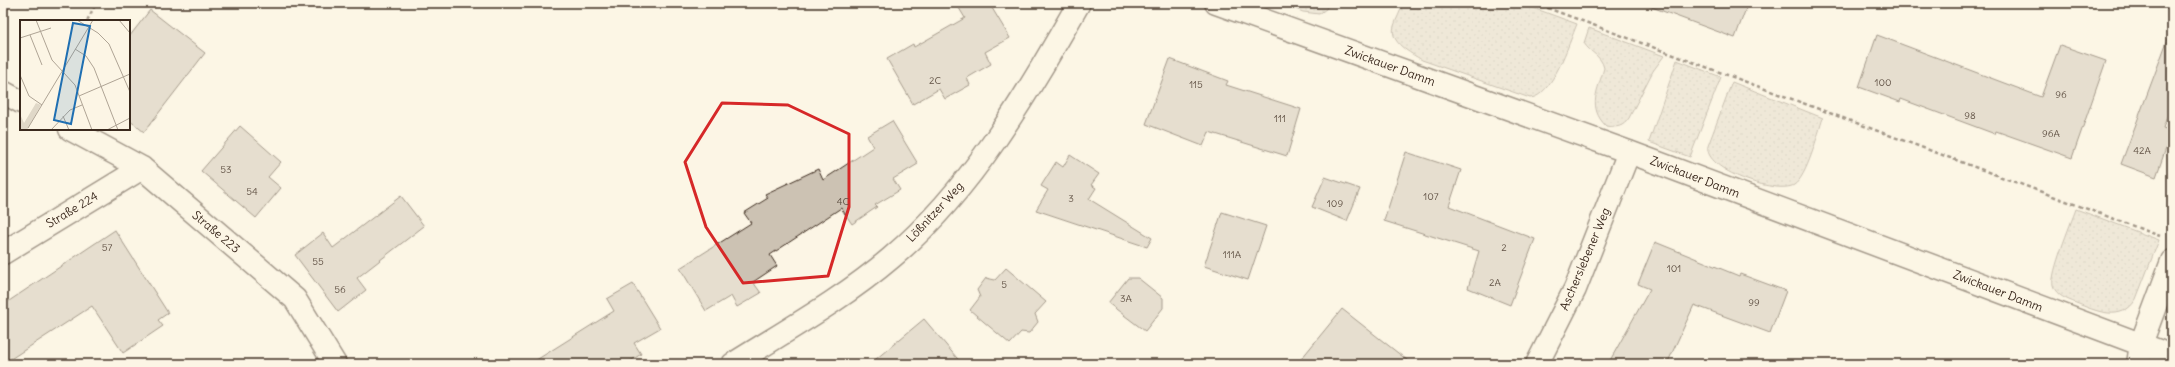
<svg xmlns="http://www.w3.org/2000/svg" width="2175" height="367" viewBox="0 0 2175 367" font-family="Delius,sans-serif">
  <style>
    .grass { fill: url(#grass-dots); stroke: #8e8173 }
    .building { fill: #ccc2b3; stroke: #3b2a1e }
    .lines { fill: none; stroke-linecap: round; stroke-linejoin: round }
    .street-casing { stroke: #3b2a1e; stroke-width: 25 }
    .path { stroke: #3b2a1e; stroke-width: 2.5; stroke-dasharray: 4 3; stroke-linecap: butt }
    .street { stroke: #fcf5e5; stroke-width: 22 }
    .marked { fill: none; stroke: #d62828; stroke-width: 3; stroke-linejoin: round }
    .labels { text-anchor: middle; stroke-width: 3; stroke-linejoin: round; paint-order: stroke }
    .number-label { font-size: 10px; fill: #5f5043 }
    .street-label { font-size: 12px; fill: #3b2a1e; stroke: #fcf5e5 }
    .inset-road { fill: none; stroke: #afa495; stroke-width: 1 }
    .view { fill: #1f6fb2; fill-opacity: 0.15; stroke: #1f6fb2; stroke-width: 2 }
    .inset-edge { fill: none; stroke: #3b2a1e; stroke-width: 2 }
  </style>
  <defs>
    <pattern id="grass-dots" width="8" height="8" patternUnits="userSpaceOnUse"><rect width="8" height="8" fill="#e0d8c8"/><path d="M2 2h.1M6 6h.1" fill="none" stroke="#c1baab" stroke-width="1.8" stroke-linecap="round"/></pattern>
  </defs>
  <rect width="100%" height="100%" fill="#fcf5e5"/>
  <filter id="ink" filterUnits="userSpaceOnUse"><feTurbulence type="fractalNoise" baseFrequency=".025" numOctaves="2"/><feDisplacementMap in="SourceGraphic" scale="8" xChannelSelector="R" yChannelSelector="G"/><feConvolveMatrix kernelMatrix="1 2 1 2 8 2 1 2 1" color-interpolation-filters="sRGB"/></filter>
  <g filter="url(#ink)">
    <!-- grass -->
    <path class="grass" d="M1281 3H1329L1326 9 1319 14 1303 12Z
      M1403 3H1520L1577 24C1569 43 1552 97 1530 98L1422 60C1411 53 1389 43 1394 26 1396 19 1401 11 1403 3Z
      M1589 28 1664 56 1653 71 1629 118C1623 127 1617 128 1606 126 1587 107 1598 90 1604 68 1601 55 1590 53 1584 43Z
      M1677 60 1721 77 1690 157 1649 142Z
      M1732 82 1823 118C1818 133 1807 177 1794 185 1776 195 1703 170 1708 146Z
      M2076 209 2159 240 2136 299C2122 323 2096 311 2076 303 2067 299 2056 296 2053 285 2050 274 2071 223 2076 209Z"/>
    <!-- building -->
    <path class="building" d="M956 3H989L1010 38 985 52 991 64 967 78 970 85 945 99 939 89 913 104 887 59 913 44 914 47 965 18Z
      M1650 3H1748L1735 38 1649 6Z
      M150 10 205 53 144 132 129 120V37Z
      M1877 35 2041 97 2060 45 2106 61 2072 158 1996 131 1995 134 1901 99 1900 102 1859 87Z
      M2169 36 2172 37V103L2163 128 2172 131 2156 177 2121 164Z
      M1170 59 1228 81 1226 85 1301 109 1287 156 1209 132 1203 146 1146 124Z
      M892 121 918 164 893 179 900 190 875 205 877 207 852 224 841 208 770 255 777 266 753 282 761 293 737 307 731 296 706 311 680 268 751 223 744 213 768 198 765 194 818 169 823 180 873 147 867 136Z
      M240 126 281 162 268 177 281 188 256 218 201 171Z
      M1406 152 1461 170 1449 206 1535 239 1510 305 1468 288 1479 251 1384 221Z
      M1070 155 1099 174 1091 185 1096 188 1089 199 1152 238 1147 247 1036 210 1048 190 1041 186 1056 162 1063 167Z
      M1325 177 1360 189 1347 221 1312 207Z
      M401 196 424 226 357 278 366 290 338 312 295 255 323 233 333 248Z
      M1222 212 1266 226 1248 280 1204 266Z
      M115 230 168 313 158 320 163 326 123 353 92 306 3 364V305Z
      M1655 242 1739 276 1740 274 1786 291 1770 333 1694 305 1667 364H1608L1650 289 1638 284Z
      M1006 268 1046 302 1035 314 1038 322 1029 333 1021 332 1010 344 970 310 980 297 977 290 986 278 995 280Z
      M1128 278H1138L1163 298V308L1145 331 1108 303Z
      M633 284 660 328 634 343 641 354 626 364H530L614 311 607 299Z
      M1342 309 1412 364H1297Z
      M924 319 962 364H870Z"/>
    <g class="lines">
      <!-- street casing -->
      <g class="street-casing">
        <path id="street" d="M1216 3 1629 152 2172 356
          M3 92 21 102
          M70 129 142 168 295 299 335 364
          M3 253 142 168
          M733 364C787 330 843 299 891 258 972 190 1027 94 1079 3
          M1537 364 1575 289 1629 152
          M2138 364 2141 344 2172 261"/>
      </g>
      <!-- path -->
      <path class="path" d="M1534 3 2160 236
        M87 21 96 3"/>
      <!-- street -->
      <use href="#street" class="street"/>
    </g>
  </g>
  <!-- marked area -->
  <path d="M0 0H2175V367H0ZM722 103 788 105 849 134V207L828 276 743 283 706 227 685 162Z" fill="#fcf5e5" fill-opacity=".55" fill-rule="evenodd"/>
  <path class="marked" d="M722 103 788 105 849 134V207L828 276 743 283 706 227 685 162Z"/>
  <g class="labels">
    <!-- number labels -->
    <g class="number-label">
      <text x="935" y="84">2C</text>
      <text x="1883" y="86">100</text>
      <text x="1196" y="88">115</text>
      <text x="2061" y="98">96</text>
      <text x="1970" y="119">98</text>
      <text x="1280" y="122">111</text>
      <text x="2051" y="137">96A</text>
      <text x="2142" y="154">42A</text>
      <text x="226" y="173">53</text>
      <text x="252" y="195">54</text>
      <text x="1431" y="200">107</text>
      <text x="1071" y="202">3</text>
      <text x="843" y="205">4C</text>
      <text x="1335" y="207">109</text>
      <text x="107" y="251">57</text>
      <text x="1504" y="251">2</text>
      <text x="1232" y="258">111A</text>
      <text x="318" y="265">55</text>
      <text x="1674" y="272">101</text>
      <text x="1495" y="286">2A</text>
      <text x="1004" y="288">5</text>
      <text x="340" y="293">56</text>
      <text x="1126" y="302">3A</text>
      <text x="1754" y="306">99</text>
    </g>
    <!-- street labels -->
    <g class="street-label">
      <text transform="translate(1390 66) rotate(20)" y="4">Zwickauer Damm</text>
      <text transform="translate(1695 177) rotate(21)" y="4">Zwickauer Damm</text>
      <text transform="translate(72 210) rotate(-31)" y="4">Straße 224</text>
      <text transform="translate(935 212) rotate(-47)" y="4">Lößnitzer Weg</text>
      <text transform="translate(216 232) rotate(40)" y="4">Straße 223</text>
      <text transform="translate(1585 259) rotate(-67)" y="4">Ascherslebener Weg</text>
      <text transform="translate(1998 291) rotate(21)" y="4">Zwickauer Damm</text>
    </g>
  </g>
  <!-- overview -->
  <g transform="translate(20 20)">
    <rect width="110" height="110" fill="#fcf5e5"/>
    <path d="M16 83 21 85 7 110H0V94L4 103Z" fill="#e0d8c8"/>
    <path class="inset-road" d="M16 0 32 40 55 65 72 110M57 0 78 13 89 24 110 72M99 0 110 13M10 15 22 45M0 18 31 8M55 29 66 36 74 48 98 110M0 55 9 76 22 85M59 76 110 54M43 96 49 110M8 108 73 0M31 110 50 90 62 85M87 110 110 98"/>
    <path class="view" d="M53 3 70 6 51 104 34 100Z"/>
    <rect width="110" height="110" class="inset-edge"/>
  </g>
  <!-- margin -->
  <rect width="2175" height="367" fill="none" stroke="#fcf5e5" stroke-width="16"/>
  <rect x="8" y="8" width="2159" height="351" fill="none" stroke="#3b2a1e" stroke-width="1.5" filter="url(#ink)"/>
</svg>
